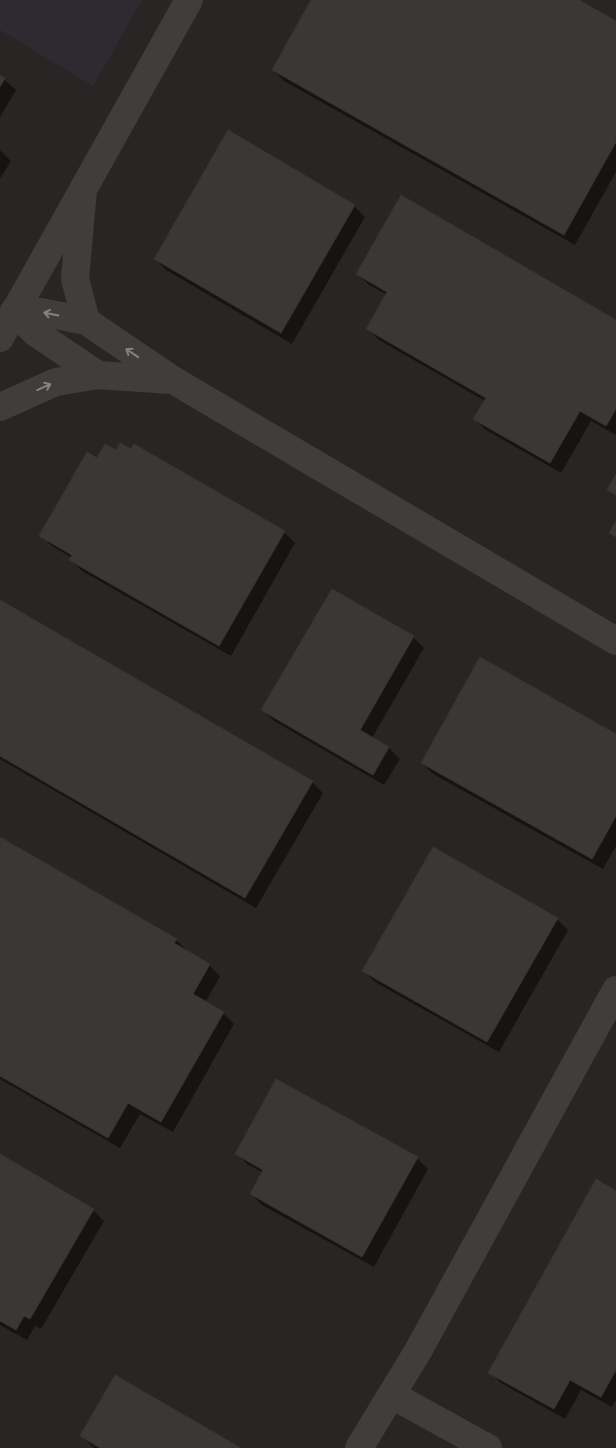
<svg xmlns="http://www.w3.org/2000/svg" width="616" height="1448" viewBox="0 0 616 1448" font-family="Montserrat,sans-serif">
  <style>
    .built { fill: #282625 }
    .green { fill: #2d2a32 }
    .shadow { fill: #0007 }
    .building { fill: #3a3736; stroke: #373434 }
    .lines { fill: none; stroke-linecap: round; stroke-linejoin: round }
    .minor { stroke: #423d3d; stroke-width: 28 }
    .oneway { stroke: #8a8081 }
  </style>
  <rect width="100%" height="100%" fill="#1b1a19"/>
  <!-- built -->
  <path class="built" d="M0 0H616V1448H0Z"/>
  <!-- green -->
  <path class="green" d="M0 0H142L93 86 0 30Z"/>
  <!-- shadow -->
  <path class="shadow" d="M312 0H576L616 22V172L575 245 284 81 273 70Z
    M0 76 16 90 0 117Z
    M0 150 11 161 0 179Z
    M354 206 365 217 292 344 166 270 155 259Z
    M358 274 616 321V435L591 421 561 473 486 430 475 419 485 401 379 340 368 329 387 295 369 285Z
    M116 452 284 532 295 543 231 656 82 571 71 560 72 558 52 546 41 536 97 460Z
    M0 601 312 782 323 793 256 908 0 759Z
    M413 637 424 648 372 738 389 748 400 759 384 785 274 721 263 710Z
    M616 735V846L603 869 433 774 422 763Z
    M0 838 176 940 187 950 186 952 209 965 220 976 205 1003 223 1013 234 1024 173 1132 140 1114 120 1148 0 1079Z
    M557 919 568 930 499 1052 375 982 364 971Z
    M236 1153 417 1158 428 1169 374 1267 262 1205 251 1194 263 1173 247 1164Z
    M0 1155 93 1210 104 1221 41 1329 35 1326 27 1340 0 1325Z
    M616 1192V1400L612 1407 581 1390 565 1419 501 1383 490 1372Z
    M81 1436 239 1448H94Z"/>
  <!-- building -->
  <path class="building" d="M311 0H579L616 21V142L564 235 272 70Z
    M0 75 5 78 0 87Z
    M228 130 355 205 281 333 154 259Z
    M401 195 616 320V409L606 426 580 411 550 463 473 419 486 398 366 329 387 292 356 274Z
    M120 443 131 449 134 444 285 531 219 646 69 560 72 555 39 536 87 452 97 458 105 444 116 450Z
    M616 474V495L607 490Z
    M616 521V537L609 533Z
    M332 589 414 636 360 730 389 747 373 775 261 710Z
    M0 600 313 781 245 898 0 756Z
    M480 657 616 734V816L592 859 421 763Z
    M0 837 177 939 174 943 210 964 193 994 224 1012 161 1122 128 1103 108 1138 0 1076Z
    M433 847 558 918 487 1042 362 971Z
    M276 1079 418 1157 362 1257 250 1194 263 1170 235 1154Z
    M0 1154 94 1209 30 1319 24 1316 16 1330 0 1321Z
    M596 1179 616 1191V1370L601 1397 570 1380 554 1409 488 1373Z
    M115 1375 241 1448H100L80 1436Z"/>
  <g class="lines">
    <!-- minor -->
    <path class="minor" d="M83 190 75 279 86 321 173 380 616 641
      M14 311 36 333 98 375
      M14 311 41 312 86 321
      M0 338 189 0
      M0 407 56 382 98 375 171 380
      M392 1395 488 1448
      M359 1448 418 1351 616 990"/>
  </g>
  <!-- one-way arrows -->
  <defs><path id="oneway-shaft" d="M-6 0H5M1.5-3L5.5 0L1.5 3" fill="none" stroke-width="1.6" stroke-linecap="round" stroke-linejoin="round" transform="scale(1.25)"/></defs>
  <g class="oneway">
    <use href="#oneway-shaft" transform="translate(51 314) rotate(-168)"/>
    <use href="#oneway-shaft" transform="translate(132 353) rotate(-146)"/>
    <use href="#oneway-shaft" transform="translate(44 387) rotate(-24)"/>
  </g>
</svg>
